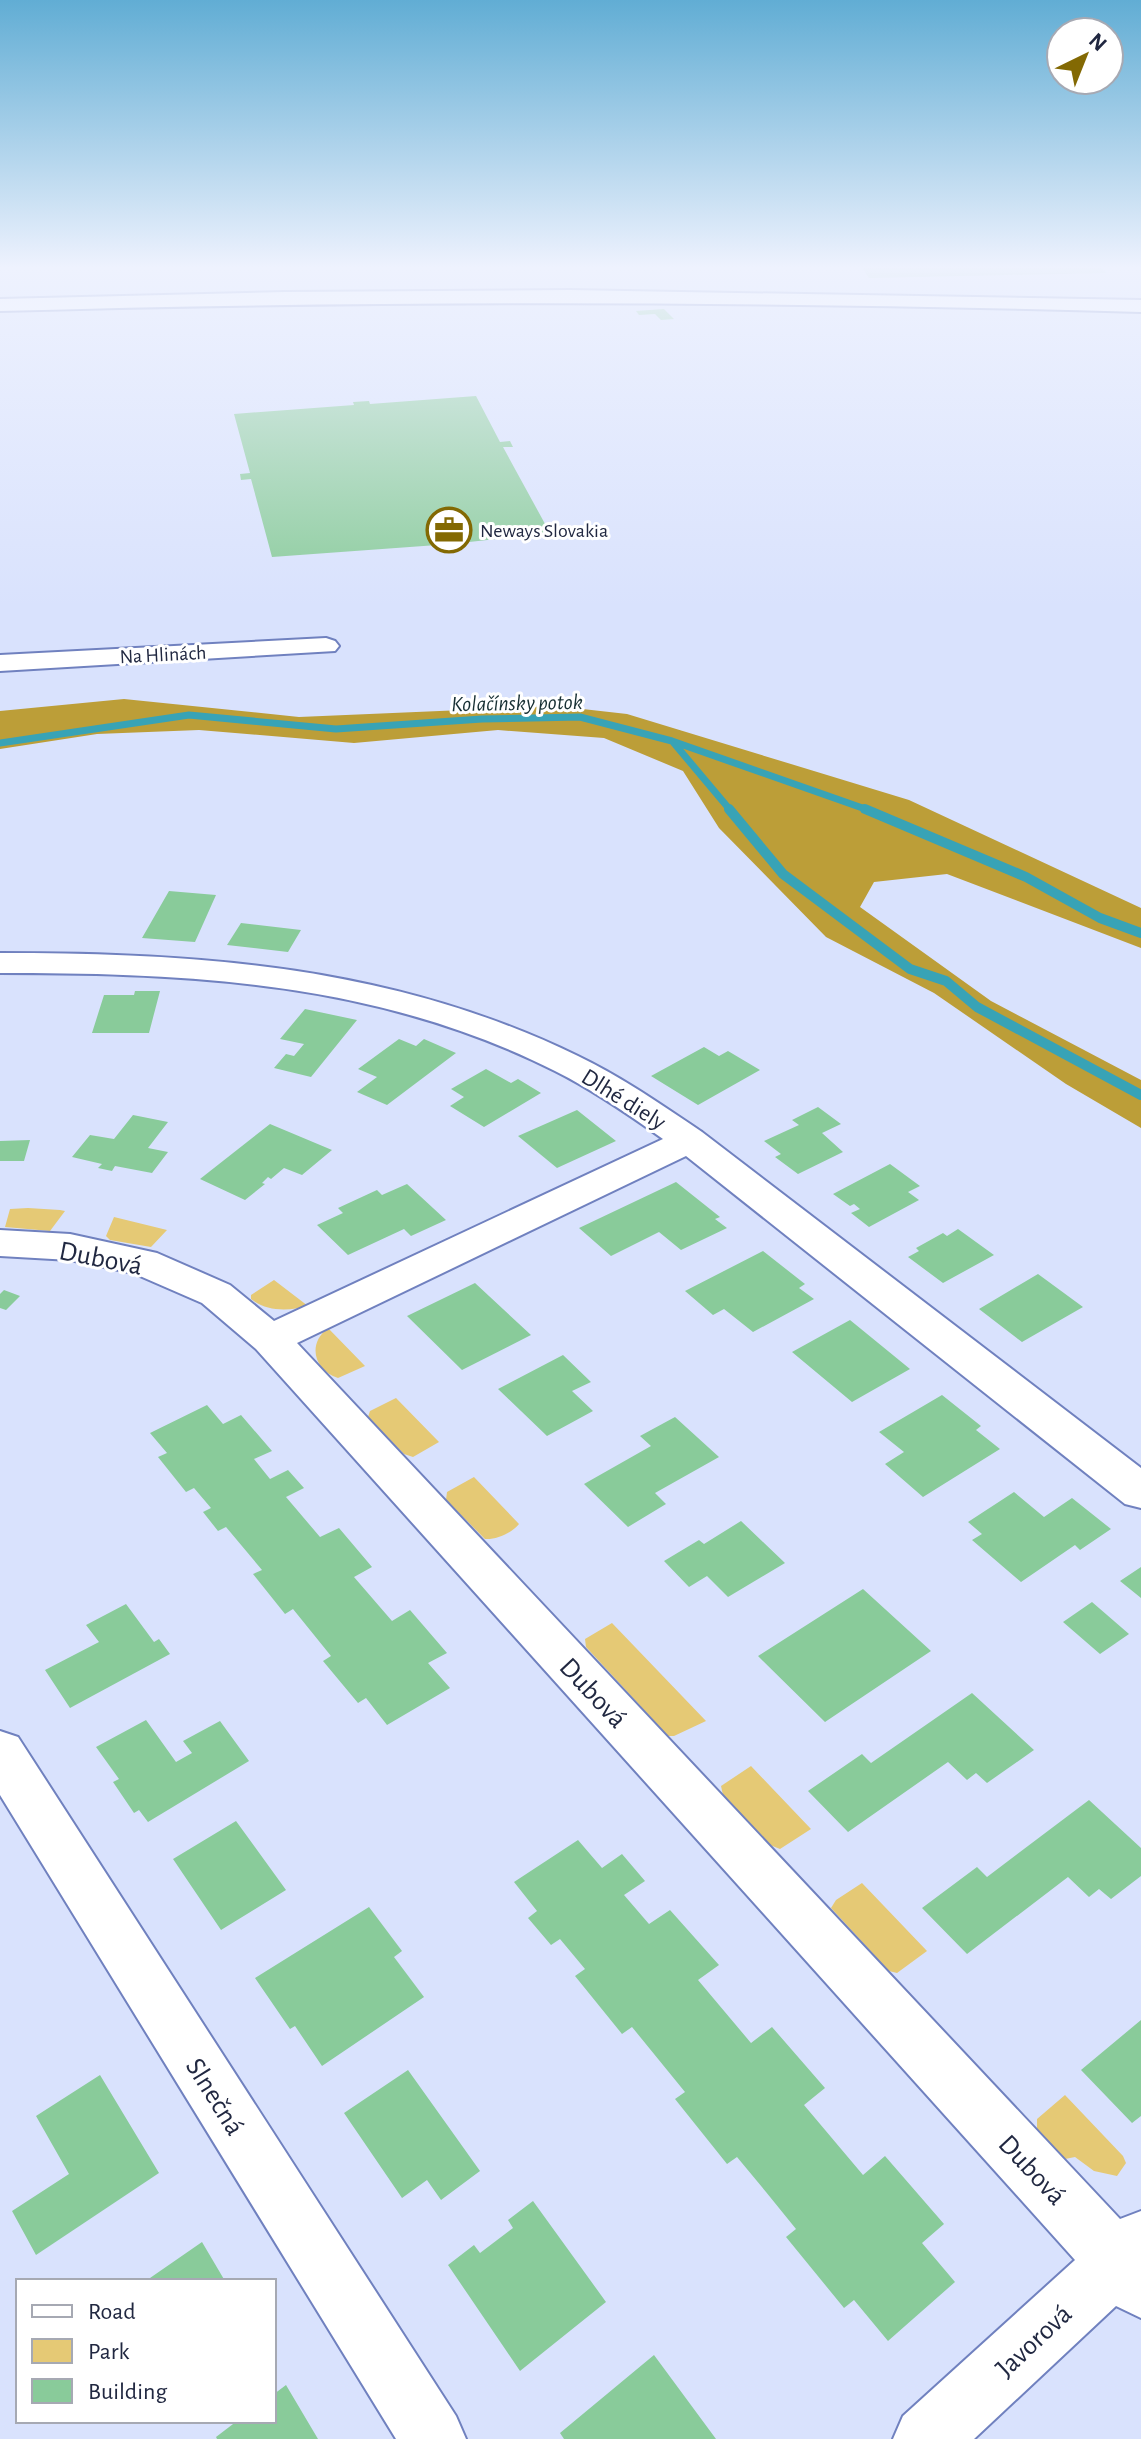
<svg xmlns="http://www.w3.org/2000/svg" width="1141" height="2439" viewBox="0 0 1141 2439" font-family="'Alegreya Sans',sans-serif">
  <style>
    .green { fill: #e5c975 }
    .forest { fill: #bc9e38 }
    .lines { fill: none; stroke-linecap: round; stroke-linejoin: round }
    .stream-far1 { stroke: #38a3b6; stroke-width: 7 }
    .stream { stroke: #38a3b6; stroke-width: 10 }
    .building { fill: #89cb9a }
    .street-casing { stroke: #7081bf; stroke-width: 4 }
    .primary-casing { stroke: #7081bf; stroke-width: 4 }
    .street { fill: #fff; fill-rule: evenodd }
    .primary { fill: #fff; fill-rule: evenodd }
    .labels { text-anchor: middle; stroke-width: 6; stroke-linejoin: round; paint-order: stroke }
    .far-poi-label { font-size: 20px; fill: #212841; stroke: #fff; text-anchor: start }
    .far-street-label { font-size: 20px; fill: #212841; stroke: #fff }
    .far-water-label { font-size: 22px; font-style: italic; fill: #172f33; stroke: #fff }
    .street-label { font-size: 24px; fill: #212841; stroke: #fff }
    .near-street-label { font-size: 28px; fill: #212841; stroke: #fff }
  </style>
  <rect width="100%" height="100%" fill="#d9e2fd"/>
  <!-- green -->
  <path class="green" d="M28 1208 60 1210 65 1211 50 1231 5 1227 10 1209Z
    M114 1217 167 1230 151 1247 110 1240 106 1236Z
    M274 1280 308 1306C289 1311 267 1312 251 1299V1295Z
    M328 1328 365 1366 338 1378C314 1370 307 1344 328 1328Z
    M396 1398 439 1442 413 1457 404 1454 368 1417 370 1411Z
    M474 1477 519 1524C512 1533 496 1540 485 1539L446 1500 447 1492Z
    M612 1623 706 1721 674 1736H668L586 1647 585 1639Z
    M751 1766 811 1829 780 1849 770 1845 723 1795 721 1786Z
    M862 1883 927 1951 897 1973 889 1971 831 1908 836 1900Z
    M1065 2095 1123 2156 1126 2163 1117 2176 1094 2171 1075 2157 1065 2159 1037 2130V2119Z"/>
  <!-- forest -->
  <path class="forest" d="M124 699 299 717 556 706 627 714 909 800 1141 908V948L947 874 874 882 860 907 991 1001 1141 1080V1128L1066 1084 934 993 826 937 719 828 683 771 604 738 498 730 354 743 199 730 97 734 0 749V711Z"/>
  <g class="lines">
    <!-- stream-far1 -->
    <path class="stream-far1" d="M673 742 731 811
      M0 743 189 715 336 729 482 719 580 717 672 741 871 811"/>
    <!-- stream -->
    <path class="stream" d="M729 809 783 874 910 969 946 981 977 1007 1141 1095
      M865 809 1026 877 1100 918 1141 933"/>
  </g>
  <!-- building -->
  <path class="building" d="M861 266H1100L1106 273 869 278Z
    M664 309 674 319 661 320 655 314 639 315 636 311Z
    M476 396 500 442 510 441 513 447H503L550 533 451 544 272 557 251 479 241 480 240 474 250 473 234 414 354 405 353 402 369 401 370 404Z
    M169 891 216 895 195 942 142 938Z
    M241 923 301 930 288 952 227 945Z
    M135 991H160L149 1033H92L104 995H134Z
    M305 1009 357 1020 311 1077 274 1068 286 1054 294 1056 304 1044 280 1039Z
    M399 1039 416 1046 424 1039 456 1053 387 1105 357 1092 377 1077 358 1069Z
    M704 1047 719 1056 728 1051 760 1070 698 1105 651 1076Z
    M486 1069 511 1083 518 1079 541 1093 484 1127 450 1106 464 1097 451 1089Z
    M818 1107 841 1124 822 1133 843 1152 798 1174 775 1157 781 1154 764 1141 799 1125 792 1120Z
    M577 1110 616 1141 557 1168 518 1136Z
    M133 1115 168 1122 148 1148 168 1152 152 1173 115 1166 112 1171 98 1168 102 1164 72 1157 90 1135 114 1139Z
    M270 1124 332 1150 302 1175 284 1168 271 1179 268 1177 262 1183 265 1184 245 1200 200 1179Z
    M30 1140 24 1161H0V1141Z
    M890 1164 920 1186 908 1192 919 1200 869 1227 851 1213 860 1209 854 1204 850 1206 833 1194Z
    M676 1182 720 1217 715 1219 727 1228 681 1250 659 1232 611 1256 579 1228Z
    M407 1184 446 1220 411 1236 404 1229 348 1255 317 1225 343 1213 338 1208 377 1190 382 1195Z
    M958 1229 994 1255 943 1283 908 1257 919 1251 916 1248 943 1233 947 1236Z
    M763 1251 805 1284 799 1288 814 1299 753 1332 724 1309 713 1315 685 1291Z
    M1038 1274 1083 1307 1022 1342 979 1309Z
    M475 1283 531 1335 462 1370 407 1316Z
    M4 1290 20 1296 6 1310 0 1308V1294Z
    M850 1320 910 1369 852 1402 792 1352Z
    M563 1355 591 1382 572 1391 593 1411 547 1436 498 1389Z
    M942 1395 981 1426 976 1430 1000 1449 923 1497 885 1464 904 1452 879 1432Z
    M207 1405 223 1424 241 1415 272 1451 254 1459 270 1479 288 1470 304 1488 286 1497 320 1537 339 1528 372 1567 354 1577 392 1621 410 1610 447 1653 428 1663 450 1688 387 1725 366 1698 358 1703 323 1661 331 1656 293 1609 285 1614 253 1574 262 1570 226 1527 218 1531 203 1512 211 1508 194 1488 186 1492 158 1457 167 1453 150 1433Z
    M675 1417 719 1457 655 1493 666 1504 628 1527 584 1484 651 1446 640 1436Z
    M1014 1492 1044 1517 1072 1498 1111 1529 1080 1550 1075 1545 1021 1582 972 1540 982 1534 968 1522Z
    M741 1521 785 1563 728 1597 707 1576 689 1587 664 1561 699 1540 704 1544Z
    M1141 1567V1598L1120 1581Z
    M863 1589 931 1651 825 1722 758 1656Z
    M1092 1602 1129 1634 1100 1654 1063 1622Z
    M126 1604 154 1642 159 1639 170 1654 70 1708 45 1670 99 1642 86 1625Z
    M972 1693 1034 1750 987 1783 976 1773 967 1780 948 1762 848 1832 808 1791 862 1754 871 1763Z
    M146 1720 176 1762 192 1753 183 1741 220 1721 249 1761 148 1822 139 1810 134 1813 113 1782 119 1779 96 1747Z
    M1089 1800 1141 1848V1876L1111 1899 1099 1889 1089 1897 1068 1877 967 1954 922 1908 977 1867 987 1877Z
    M236 1821 286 1890 221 1930 173 1859Z
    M578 1840 602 1868 622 1854 645 1881 624 1895 649 1924 670 1910 719 1965 698 1980 751 2043 772 2027 825 2088 804 2105 863 2175 885 2156 944 2224 922 2243 955 2282 888 2341 854 2300 844 2308 786 2237 796 2229 766 2192 737 2157 727 2164 675 2099 685 2092 632 2027 622 2034 575 1976 585 1969 560 1939 551 1945 528 1918 537 1911 514 1882Z
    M369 1907 402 1951 394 1957 424 1997 322 2066 295 2026 290 2029 255 1978Z
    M1141 2020V2116L1132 2123 1081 2070Z
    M408 2070 480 2171 441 2200 427 2180 402 2198 344 2113Z
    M100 2075 159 2173 36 2255 12 2211 69 2174 36 2116Z
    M533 2201 606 2302 520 2371 448 2265 474 2245 480 2253 513 2228 508 2220Z
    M202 2242 225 2281H151L150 2278Z
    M654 2355 716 2439H564L560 2433Z
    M286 2385 318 2439H217L216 2437 237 2421H274V2394Z"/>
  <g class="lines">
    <!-- street casing -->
    <g class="street-casing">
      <path id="street" d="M326 638 335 641 339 646 335 651 0 671V655Z
        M0 953C202 953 393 966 578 1056 622 1077 662 1105 702 1132L1141 1468V1508L1125 1504 686 1156 297 1343 1120 2219 1141 2211V2318L1116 2306 974 2439H893L903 2416 1075 2260 256 1349 202 1303 133 1273 70 1260 0 1256V1230L70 1234 157 1253 230 1285 274 1321 663 1139C628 1114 593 1090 555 1071 378 982 194 973 0 973Z
        M0 1731 18 1737 456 2416 466 2439H396L0 1795Z"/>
    </g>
    <!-- primary casing -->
    <g class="primary-casing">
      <path id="primary" d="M570 290 1141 300V312C761 301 381 300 0 311V299L285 292Z"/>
    </g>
    <!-- street -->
    <use href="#street" class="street"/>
    <!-- primary -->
    <use href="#primary" class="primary"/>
  </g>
  <!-- sky -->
  <linearGradient id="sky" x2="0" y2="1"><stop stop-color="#61add4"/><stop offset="0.44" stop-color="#eef2fe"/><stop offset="1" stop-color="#eef2fe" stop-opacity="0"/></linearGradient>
  <rect width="1141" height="607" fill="url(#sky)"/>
  <!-- icons -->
  <defs>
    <g id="office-ring" transform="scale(2.3)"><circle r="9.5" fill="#fff" stroke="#836903" stroke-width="1.5"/><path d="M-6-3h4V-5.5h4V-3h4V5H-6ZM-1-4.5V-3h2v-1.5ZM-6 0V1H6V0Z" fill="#836903"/></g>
  </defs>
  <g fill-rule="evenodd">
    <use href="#office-ring" x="449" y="530"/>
  </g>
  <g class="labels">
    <!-- far-poi labels -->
    <g class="far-poi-label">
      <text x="480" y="537">Neways Slovakia</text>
    </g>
    <!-- far-street labels -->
    <g class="far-street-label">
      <text transform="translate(163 654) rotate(-3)" y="7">Na Hlinách</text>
    </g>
    <!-- far-water labels -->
    <g class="far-water-label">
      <text transform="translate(517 702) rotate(-1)" y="8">Kolačínsky potok</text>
    </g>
    <!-- street labels -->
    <g class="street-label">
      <text transform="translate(624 1099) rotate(32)" y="8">Dlhé diely</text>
    </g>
    <!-- near-street labels -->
    <g class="near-street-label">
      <text transform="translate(101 1257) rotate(11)" y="10">Dubová</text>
      <text transform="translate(594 1692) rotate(47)" y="10">Dubová</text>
      <text transform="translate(216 2096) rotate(58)" y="10">Slnečná</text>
      <text transform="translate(1033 2169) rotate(47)" y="10">Dubová</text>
      <text transform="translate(1033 2340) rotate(-43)" y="10">Javorová</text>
    </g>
  </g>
  <!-- legend -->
  <rect x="16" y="2279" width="260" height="144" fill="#ffffff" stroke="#a6a9b3" stroke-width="2"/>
  <rect x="32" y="2305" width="40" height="12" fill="#ffffff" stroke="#a6a9b3" stroke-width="2"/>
  <text x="88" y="2319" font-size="24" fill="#212841">Road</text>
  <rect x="32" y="2339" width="40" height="24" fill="#e5c975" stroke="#a6a9b3" stroke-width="2"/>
  <text x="88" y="2359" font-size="24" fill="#212841">Park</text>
  <rect x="32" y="2379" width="40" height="24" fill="#89cb9a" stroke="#a6a9b3" stroke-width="2"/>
  <text x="88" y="2399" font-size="24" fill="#212841">Building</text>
  <!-- north arrow -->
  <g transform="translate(1085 56) rotate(43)"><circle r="38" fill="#ffffff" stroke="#a6a9b3" stroke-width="2"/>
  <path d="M0-6L14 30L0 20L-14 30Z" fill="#836903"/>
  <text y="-12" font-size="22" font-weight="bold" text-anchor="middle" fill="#212841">N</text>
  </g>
</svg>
